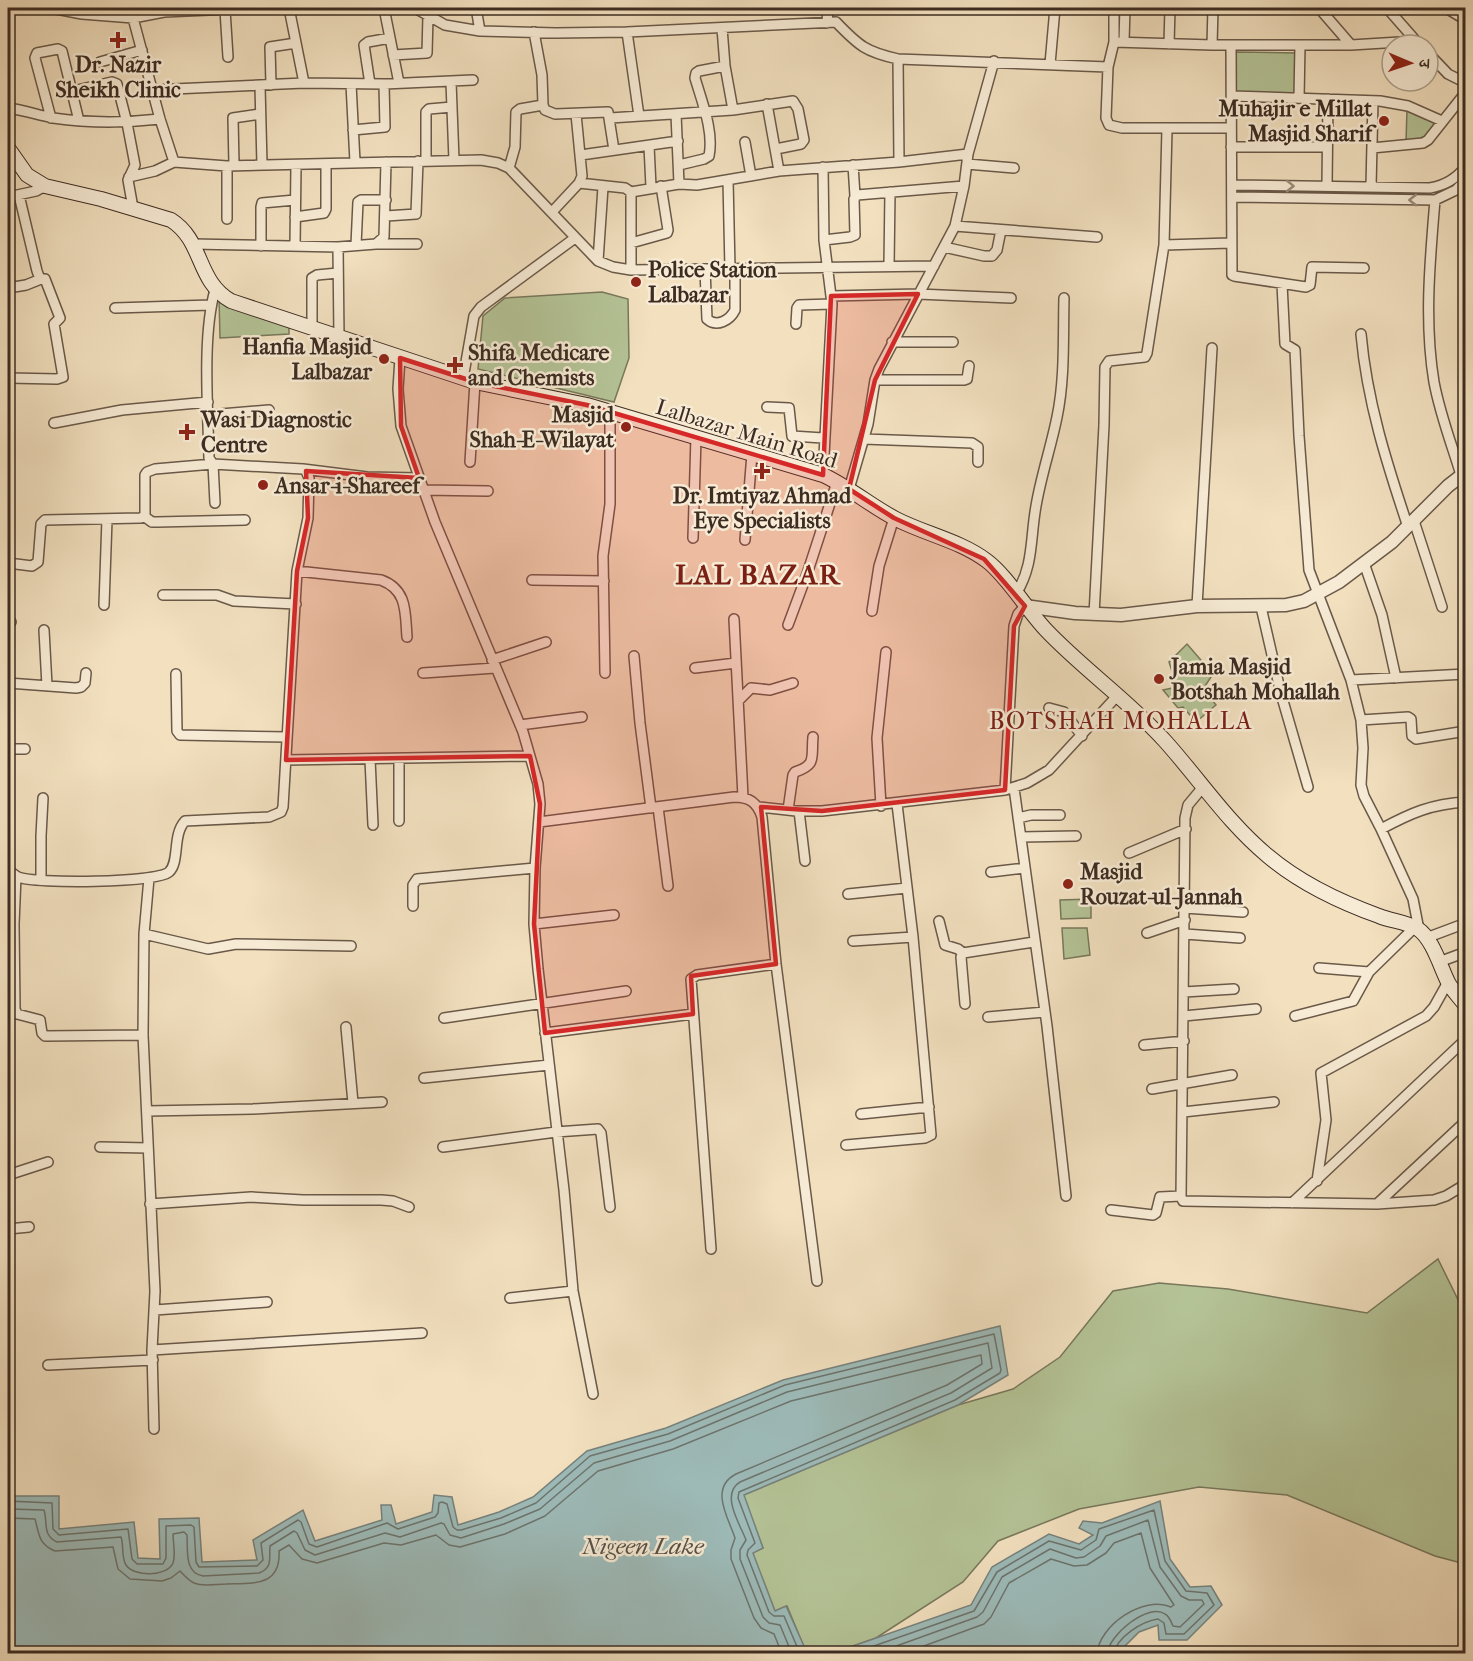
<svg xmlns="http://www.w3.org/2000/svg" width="1473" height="1661" viewBox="0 0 1473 1661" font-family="'IM FELL French Canon','Noto Serif Devanagari',serif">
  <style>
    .green { fill: #b4c396; stroke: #78785c; stroke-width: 1.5 }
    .water { fill: #9dbbb9; stroke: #77827d; stroke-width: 1.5 }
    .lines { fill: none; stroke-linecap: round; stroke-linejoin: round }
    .shore { stroke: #6d746e; stroke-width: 1.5 }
    .minor-casing { stroke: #6a5949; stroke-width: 12 }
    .tertiary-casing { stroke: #6a5949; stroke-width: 15 }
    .secondary-casing { stroke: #3d2c22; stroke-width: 16 }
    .minor { stroke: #f7ebd5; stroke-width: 9 }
    .tertiary { stroke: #f7ebd5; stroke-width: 12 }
    .secondary { stroke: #f7ebd5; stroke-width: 14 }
    .oneway { stroke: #9a8c7c }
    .marked { fill: #d62828; fill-opacity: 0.2; stroke: #d62828; stroke-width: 4.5; stroke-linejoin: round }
    .poi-dot { fill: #8f2418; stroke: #f7ebd5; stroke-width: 2 }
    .labels { text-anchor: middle; stroke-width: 5; stroke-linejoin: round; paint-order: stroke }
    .poi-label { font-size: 22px; font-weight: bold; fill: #3d2c22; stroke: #f7ebd5; text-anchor: start }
    .street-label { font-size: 22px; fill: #3d2c22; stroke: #f7ebd5 }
    .neighbourhood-label { font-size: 24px; letter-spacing: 1.5px; fill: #7a1f14; stroke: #f7ebd5 }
    .water-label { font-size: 24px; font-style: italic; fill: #555048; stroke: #f7ebd5 }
    .district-label { font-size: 28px; font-weight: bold; letter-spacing: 1.5px; fill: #7a1f14; stroke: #f7ebd5 }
  </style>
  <rect width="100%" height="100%" fill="#f2e0bf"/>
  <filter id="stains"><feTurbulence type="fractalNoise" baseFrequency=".00333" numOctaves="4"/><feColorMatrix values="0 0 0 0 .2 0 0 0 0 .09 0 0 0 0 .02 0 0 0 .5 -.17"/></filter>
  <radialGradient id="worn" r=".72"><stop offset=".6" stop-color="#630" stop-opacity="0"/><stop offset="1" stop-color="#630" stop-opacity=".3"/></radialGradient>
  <!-- green -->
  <path class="green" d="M1235 52 1297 53 1296 94 1235 93Z
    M1407 109 1437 122 1423 140 1406 142Z
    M602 292 628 299 629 358 614 402 478 369 483 316 505 298Z
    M219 298 289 324V334L220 338Z
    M1187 644 1213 674 1203 689 1216 705 1196 722 1183 707 1178 708 1163 690 1177 687 1169 662Z
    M1091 899V918L1061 919 1060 900Z
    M1062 928H1087L1090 955 1064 959Z
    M1438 1259 1465 1314V1359C1457 1368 1461 1377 1466 1386L1465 1564 1435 1556 1287 1495 1199 1487 1079 1509 998 1541 963 1582 876 1638 833 1653H817L804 1647 787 1606 775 1611 752 1553 763 1548 743 1495 958 1405 1013 1389 1060 1357 1113 1291 1159 1283 1228 1289 1367 1313Z"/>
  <!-- water -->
  <path class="water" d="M1000 1326 1008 1375 958 1405 744 1495 763 1548 753 1553 775 1611 786 1606 804 1646 817 1653H8V1496H59V1529L134 1522 138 1558 160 1559 159 1519 199 1518 202 1562 257 1560 253 1540 303 1510 315 1541 382 1520 381 1505H391L396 1524 432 1512 434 1495 452 1497 458 1525 499 1512 533 1497 587 1451 666 1428 783 1380Z
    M1160 1501 1170 1559 1190 1587 1211 1586 1222 1605 1187 1640H1159L1158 1625 1139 1632 1118 1653H833L971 1605 992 1567 1049 1534 1079 1544 1093 1535 1079 1528 1083 1521 1102 1523Z"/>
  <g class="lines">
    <!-- shore -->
    <path class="shore" d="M8 1501 52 1503 53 1529 59 1535 128 1529 132 1559 137 1564H163L166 1558V1526L191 1525 194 1527 196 1562 199 1567 257 1566 263 1560 261 1543 298 1520 301 1522 309 1544 317 1547 387 1523 398 1529 435 1517 438 1513 439 1503 442 1502 447 1504 453 1527 457 1530H461L501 1518 536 1503 590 1456 668 1434 785 1385 994 1334 1001 1370 1000 1373 955 1400 739 1492 738 1498 755 1543 748 1550 747 1555 769 1612 774 1616H784L798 1649 804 1654
      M8 1509 44 1510C48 1523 42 1535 57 1542L121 1537C124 1545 121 1557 126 1565 134 1577 167 1577 173 1563 176 1555 173 1543 173 1534L184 1532 187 1535C188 1550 184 1573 203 1576L259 1573C273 1568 269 1558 270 1546L294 1531 297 1533 305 1550 315 1555 385 1533 400 1537 441 1523 444 1524 450 1535 461 1538 504 1524 540 1509 594 1463 670 1441 787 1392 988 1343 992 1368 951 1393 740 1482C720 1494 740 1524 746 1540L740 1550V1559L763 1617 769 1623 780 1625 792 1654
      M8 1518 35 1519C39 1533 38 1544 55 1551L113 1547 118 1569 130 1579 162 1581 171 1578 180 1571C184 1575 188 1580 194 1583 203 1587 216 1584 226 1584 253 1583 281 1587 279 1551L289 1545 302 1559 317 1563 384 1543 401 1545 436 1535 449 1545 460 1547 505 1534 545 1516 598 1471 673 1449 791 1401 981 1355 982 1364 947 1385 736 1474C709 1488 728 1517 735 1538L731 1550V1559L754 1618 761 1628 774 1634 782 1654
      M851 1654 974 1611 997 1572 1049 1541 1081 1550 1096 1540 1099 1529 1154 1510 1165 1561 1186 1591 1207 1593 1214 1605 1184 1634H1166L1164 1623 1158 1619C1143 1621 1116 1637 1114 1654
      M874 1654 977 1617 983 1612 1002 1577 1050 1549 1076 1558 1084 1557 1100 1546 1106 1536 1148 1520 1160 1567 1181 1596 1189 1600H1202L1204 1604 1180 1627 1173 1626C1171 1622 1170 1617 1165 1614 1148 1602 1108 1636 1107 1654
      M902 1654 984 1624 991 1617 1009 1583 1051 1559 1074 1566 1087 1565 1106 1553 1114 1543 1141 1533 1150 1568 1174 1605 1171 1607C1144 1595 1099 1625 1097 1654"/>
    <!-- minor casing -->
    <g class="minor-casing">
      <path id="minor" d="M51 8 82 14 133 18 164 12 255 8
        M289 8 304 83
        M384 8 399 83
        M415 8 445 25 480 31 556 33 627 32 836 22C859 46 866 52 898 59L1108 67
        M476 8 480 31
        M1319 8 1351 45
        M1387 8 1416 41
        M1446 8 1466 20
        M225 10 228 57
        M133 18 160 119 174 162 227 166 481 160 498 163 509 168 598 261 613 267 631 270 934 266
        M827 23 828 8
        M722 28 725 66 733 110
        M534 32 542 75 543 105 545 110 555 114 608 112 614 150
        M627 32 639 116
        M1124 41 1125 8
        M1114 42V8
        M1169 44 1170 8
        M1212 45 1213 8
        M1231 45 1232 275 1234 276 1306 287 1310 285 1312 267 1364 268
        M1428 53 1448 74 1466 83
        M393 55 427 53 428 16
        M898 59 899 162
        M100 62 142 50
        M1050 64 1055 8
        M451 82 454 160
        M351 84 355 162
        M370 84 364 45 368 42 390 38
        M271 85 270 47 296 43
        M260 86 262 165
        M152 90 304 83 384 84 473 80
        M73 91 112 82 117 84 127 123 135 165 128 180 133 208
        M1232 96 1380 101 1408 106 1442 121
        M1299 98 1300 45
        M767 104 779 171
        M8 108C23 110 38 115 53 118 88 123 124 123 160 119
        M676 114 679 184
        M51 118 35 58 37 53 58 49 62 51 79 121
        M610 118 733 110 793 101 798 109 804 140 801 144 776 149
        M1231 128H1122L1109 125 1106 118 1108 67 1114 42 1212 45H1351L1416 41 1420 45
        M353 130 385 127 384 84
        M745 142 751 176
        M649 146 651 187
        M1231 147H1327
        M1372 148 1423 143 1428 140 1466 92
        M581 155 678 141
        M426 161V112L429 109 452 107
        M967 164 1014 168
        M234 165 233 118 260 114
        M679 165 704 159 709 156C714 131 702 102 695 78L696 73 699 71 725 66
        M853 165 855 196
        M509 168 515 147 516 112 520 109 543 105
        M129 177 155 171 174 162
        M728 180 730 269
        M579 183 625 188 631 192V270
        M1232 185 1430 188C1446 185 1455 179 1466 167
        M1327 186 1328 99
        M1371 187 1373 101
        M631 192 679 184 697 185 779 171 899 162 968 154
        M8 197 36 191 45 186
        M1232 197 1435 200 1456 190 1466 180
        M1435 200C1430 260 1424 322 1434 382 1441 420 1456 455 1466 492
        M552 212 579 183 582 176 576 114
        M386 216 416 214 418 161
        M295 217 324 213 326 209V164
        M227 219V166
        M955 226 1097 237
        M824 240 850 237 855 235 854 199 857 195 964 186
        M631 243 667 233 668 230 661 186
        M193 244 338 247 376 244 384 237 386 162
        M376 244H417
        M356 245 358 202 361 200H386
        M1164 245 1230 243
        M261 246V207L262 203 295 200
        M295 246 296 165
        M338 247 339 338
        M944 247 984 256H992L997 250 1001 230
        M598 261 603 187
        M889 266 890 192
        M705 269 707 319C717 328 730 320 735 310V269
        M1282 284 1285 344 1295 350 1299 436 1309 570 1351 680 1361 720 1363 748 1361 785 1364 796 1381 829 1413 899 1419 930
        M8 288 26 285 41 279
        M831 296 918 294 1011 298
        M115 308 211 305
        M796 324 797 308 799 305 832 304
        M312 329V278L317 275 338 273
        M1361 334C1367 402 1387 464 1408 527
        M892 342H953
        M400 358 398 389 401 426 435 522 523 732 538 784 540 804 535 868 534 924 538 969 564 1190 573 1291 593 1394
        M8 378 57 379 63 377 54 324 60 318 45 279H40L37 271 19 195
        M463 379 474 316 481 307 575 238
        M875 380H964L967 379 969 366
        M767 407 789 408 792 436 823 438
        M209 415 269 410
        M54 423 122 410 208 402
        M864 439 972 443 978 447V462
        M470 462 475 382
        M823 475 832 304 824 240 823 167
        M849 489 868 424 875 380 879 369 955 226 964 186 968 154 994 61
        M424 490 488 491
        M215 503 213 464 209 458C208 409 202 336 215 290
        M145 517 152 522H157L245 520
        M1414 521 1442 607
        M693 538 696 437
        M745 540 752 454
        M8 563 32 566 38 562 41 524 45 520 140 518 145 517V475L147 472 155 469 213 464 303 469 367 477 419 478
        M1364 563 1382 615 1396 678
        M297 571 381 580C408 590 405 613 407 637
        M532 580 604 581
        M1016 594C1034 565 1030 539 1036 506 1041 476 1051 447 1057 417 1065 379 1063 337 1064 298
        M163 595H217L234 601 296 604
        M104 605 107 519
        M1197 606 1212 348
        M1261 607 1281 694 1308 787
        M872 611 879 566 894 518
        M1094 615 1104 425 1105 367 1109 361 1145 357 1147 353 1164 245 1167 129
        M734 619 743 797
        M8 622H11
        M788 625 807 574 837 482
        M44 630 47 686
        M634 656 640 723 651 808
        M492 660 546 642
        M695 668 736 663
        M423 673 495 668
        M605 673 603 556 610 504V413
        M176 674 177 731 180 735 287 737
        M1351 680 1466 674
        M8 683 76 688 81 687 85 683 86 673
        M738 701 751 688 770 690 793 683
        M1049 708 1064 712 1082 736
        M1361 720 1408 717 1411 719 1412 736 1416 739 1466 731
        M520 725 582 717
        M8 749H25
        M370 759 373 825
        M286 760 530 756
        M1203 787 1188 805 1185 818 1181 1197 1183 1201 1377 1204 1434 1200 1446 1196 1466 1184
        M1014 788 1047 1026 1066 1196
        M1005 790 1014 626 1018 614 1025 606
        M881 806 877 738 886 652
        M658 807 668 886
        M759 807 796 811H822L1005 790 1027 783 1049 770 1117 696
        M788 810 793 775 795 772C817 765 811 758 813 737
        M799 811 805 861
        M1018 818 1031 815H1060
        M399 821V759
        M539 822 734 797C749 797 757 802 762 817L776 964 817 1281
        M1381 829C1411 813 1431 804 1466 802
        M1021 837 1076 836
        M1129 853 1186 829
        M8 869C11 872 14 875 18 877 35 884 156 883 169 872 180 862 172 835 185 821L269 817 281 812 283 807 297 571 308 518 309 478 306 471
        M991 872 1025 868
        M16 876 14 924 15 1009 17 1014 40 1020 42 1033 45 1036 143 1035
        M149 878 144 934 143 1035 155 1291 152 1350 154 1429
        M41 880V836L43 798
        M848 894 907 888
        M413 906V885L417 879 535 868
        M1185 908 1243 912
        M939 921 945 945 958 949 963 953
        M534 924 614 915
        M1147 933 1185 920
        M144 934 208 949 236 944 351 946
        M1185 934 1240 938
        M1426 938 1466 923
        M853 941 913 937
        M1439 962 1466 952
        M1319 968 1369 972
        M1184 992 1234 989
        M965 1004 961 957 963 953 1034 942
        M1184 1016 1256 1009
        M1295 1016 1353 1001 1369 972 1414 928
        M988 1017 1045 1012
        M444 1018 626 991
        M346 1027 353 1103
        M545 1033 693 1014
        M1144 1045 1184 1041
        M424 1078 549 1065
        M1152 1089 1232 1075
        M147 1111 253 1109 382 1102
        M1183 1112 1274 1102
        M861 1114 929 1107
        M846 1145 925 1138 931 1135 913 937 897 804
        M100 1147 148 1148
        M443 1147 556 1132 598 1129 601 1133 610 1207
        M8 1175 48 1162
        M1317 1181 1326 1120 1321 1073 1426 1016 1434 1007 1448 982
        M1292 1203 1466 1039
        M150 1204 251 1197 303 1200H381L393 1201 409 1207
        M1377 1204 1466 1121
        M1111 1210 1153 1215 1156 1213 1160 1197 1181 1196
        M8 1229 29 1227
        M711 1249 691 979 697 975 776 964
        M510 1298 573 1291
        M155 1310 267 1302
        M152 1350 422 1333
        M48 1365 153 1360"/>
    </g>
    <!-- tertiary casing -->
    <g class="tertiary-casing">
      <path id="tertiary" d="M1025 606 1075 613 1121 615 1197 606 1286 605 1304 601 1339 582 1392 542 1448 486 1466 472"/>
    </g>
    <!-- secondary casing -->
    <g class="secondary-casing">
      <path id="secondary" d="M8 148 27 175 45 186 101 199 171 220C204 241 196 281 231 301L475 382 587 405 823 475C849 487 871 506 896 519 925 534 961 541 987 561 1007 576 1027 610 1046 630 1083 669 1129 701 1165 741 1200 780 1228 823 1268 856 1300 883 1340 902 1379 916 1391 921 1407 922 1418 929 1433 939 1441 969 1449 984 1454 992 1460 998 1466 1006"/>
    </g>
    <!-- minor -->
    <use href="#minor" class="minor"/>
    <!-- tertiary -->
    <use href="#tertiary" class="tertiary"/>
    <!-- secondary -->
    <use href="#secondary" class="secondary"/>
  </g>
  <!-- one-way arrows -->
  <defs><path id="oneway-chevron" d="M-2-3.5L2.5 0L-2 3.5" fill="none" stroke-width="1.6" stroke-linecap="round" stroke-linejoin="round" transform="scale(1.5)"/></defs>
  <g class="oneway">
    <use href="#oneway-chevron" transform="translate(1290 186) rotate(1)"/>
    <use href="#oneway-chevron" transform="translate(1413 200) rotate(-180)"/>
  </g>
  <!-- marked area -->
  <path class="marked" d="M918 294 875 380 849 489 894 518 984 559 1025 606 1014 626 1005 790 822 811 761 807 776 964 691 976 693 1014 545 1033 534 924 540 804 530 756 286 760 297 571 308 518 306 471 419 478 401 426 400 358 475 382 587 405 823 475 831 296Z"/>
  <!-- markers -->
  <g class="poi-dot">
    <path d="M115 31h6v6h6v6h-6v6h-6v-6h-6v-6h6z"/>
    <circle cx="1384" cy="121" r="6"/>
    <circle cx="636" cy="282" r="6"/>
    <circle cx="384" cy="359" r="6"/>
    <path d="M452 356h6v6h6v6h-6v6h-6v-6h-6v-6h6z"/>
    <circle cx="626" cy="427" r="6"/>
    <path d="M184 423h6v6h6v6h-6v6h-6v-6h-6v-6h6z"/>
    <path d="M759 462h6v6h6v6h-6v6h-6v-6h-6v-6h6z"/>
    <circle cx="263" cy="485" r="6"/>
    <circle cx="1159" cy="679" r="6"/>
    <circle cx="1068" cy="884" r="6"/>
  </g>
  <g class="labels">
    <!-- poi labels -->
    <g class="poi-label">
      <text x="118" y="72" text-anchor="middle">Dr. Nazir<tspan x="118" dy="25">Sheikh Clinic</tspan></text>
      <text x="1372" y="116" text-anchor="end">Muhajir e Millat<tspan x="1372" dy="25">Masjid Sharif</tspan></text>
      <text x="648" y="277">Police Station<tspan x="648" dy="25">Lalbazar</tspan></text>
      <text x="372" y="354" text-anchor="end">Hanfia Masjid<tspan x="372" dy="25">Lalbazar</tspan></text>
      <text x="468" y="360">Shifa Medicare<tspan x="468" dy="25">and Chemists</tspan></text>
      <text x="614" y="422" text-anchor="end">Masjid<tspan x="614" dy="25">Shah-E-Wilayat</tspan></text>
      <text x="201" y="427">Wasi Diagnostic<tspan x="201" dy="25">Centre</tspan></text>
      <text x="275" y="493">Ansar-i-Shareef</text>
      <text x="762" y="503" text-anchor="middle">Dr. Imtiyaz Ahmad<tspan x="762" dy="25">Eye Specialists</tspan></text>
      <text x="1171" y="674">Jamia Masjid<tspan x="1171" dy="25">Botshah Mohallah</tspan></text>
      <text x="1080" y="879">Masjid<tspan x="1080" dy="25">Rouzat-ul-Jannah</tspan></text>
    </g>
    <!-- street labels -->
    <g class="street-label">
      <text transform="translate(747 433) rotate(17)" y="8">Lalbazar Main Road</text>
    </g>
    <!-- neighbourhood labels -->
    <g class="neighbourhood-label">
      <text x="1121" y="729">BOTSHAH MOHALLA</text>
    </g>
    <!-- water labels -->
    <g class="water-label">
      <text x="643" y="1554">Nigeen Lake</text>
    </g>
    <!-- district labels -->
    <g class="district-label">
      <text x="758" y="584">LAL BAZAR</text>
    </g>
  </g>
  <!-- margin -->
  <rect width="1473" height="1661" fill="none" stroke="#f2e0bf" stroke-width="30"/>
  <rect x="9" y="9" width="1455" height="1643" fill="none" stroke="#3d2c22" stroke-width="3"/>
  <rect x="15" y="15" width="1443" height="1631" fill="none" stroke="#3d2c22" stroke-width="1.5"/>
  <!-- north arrow -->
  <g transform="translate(1410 63) rotate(92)"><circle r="28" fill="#f7ebd5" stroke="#ad9f8d" stroke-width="1.5"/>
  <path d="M0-4.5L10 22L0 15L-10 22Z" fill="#8f2418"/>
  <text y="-9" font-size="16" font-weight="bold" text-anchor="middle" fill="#3d2c22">उ</text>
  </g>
  <rect width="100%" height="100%" filter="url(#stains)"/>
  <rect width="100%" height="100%" fill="url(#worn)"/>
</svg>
